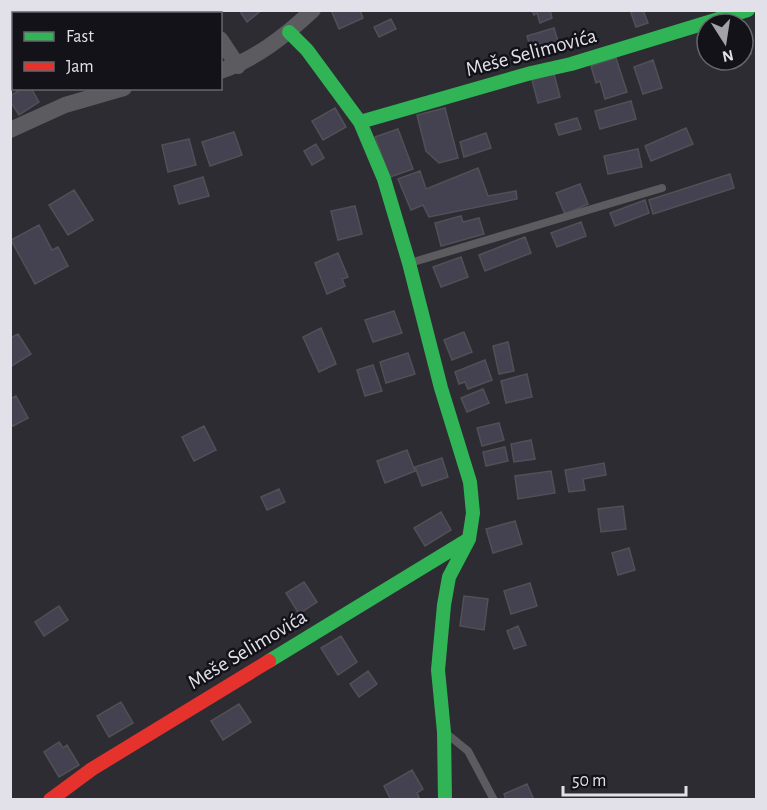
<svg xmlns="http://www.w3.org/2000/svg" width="767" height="810" viewBox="0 0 767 810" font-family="'Alegreya Sans',sans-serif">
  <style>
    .building { fill: #444250; stroke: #505056; stroke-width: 1.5 }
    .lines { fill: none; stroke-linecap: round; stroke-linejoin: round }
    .lane { stroke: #5c5c60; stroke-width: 8 }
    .street { stroke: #5c5c60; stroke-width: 16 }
    .fast { stroke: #30b455; stroke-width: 14 }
    .jam { stroke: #e5322d; stroke-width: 14 }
    .labels { text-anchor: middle; stroke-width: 5; stroke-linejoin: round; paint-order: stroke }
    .street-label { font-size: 21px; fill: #e2e1ea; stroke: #121218 }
  </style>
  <rect width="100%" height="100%" fill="#2c2c32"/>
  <!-- building -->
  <path class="building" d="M239 10H262L247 22Z
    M331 10H360L363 18 339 29Z
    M532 10H550L552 18 540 23 537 13 534 15Z
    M630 10H643L648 23 636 27Z
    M391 19 396 29 379 37 374 27Z
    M554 28 561 51 534 59 527 36Z
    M743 34 751 54 743 57Z
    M616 58 627 92 605 99 600 81 596 83 591 66Z
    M653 60 662 88 643 94 634 67Z
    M554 74 560 97 538 103 532 80Z
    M23 88H31L39 102 19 115 10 101V96Z
    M631 101 636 119 600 129 595 111Z
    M335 108 346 127 323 140 312 121Z
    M445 108 458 158 439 163 426 151 417 115Z
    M577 118 581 129 559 135 555 124Z
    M686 128 693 144 651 161 645 146Z
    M398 129 413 169 390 177 375 137Z
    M234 132 242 155 210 166 202 142Z
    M486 133 491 148 464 157 460 142Z
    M189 139 196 165 168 172 162 145Z
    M316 144 324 158 312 165 304 151Z
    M638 149 642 167 608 174 604 156Z
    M478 168 488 196 516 191 517 199 429 217 423 205 411 210 398 179 420 171 426 189Z
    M730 174 734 188 653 214 649 200Z
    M203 177 209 196 179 204 174 186Z
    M580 184 588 204 565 214 556 193Z
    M74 190 93 220 68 235 49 205Z
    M645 200 649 213 615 226 610 213Z
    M355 206 362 234 338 240 331 211Z
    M461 216 463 222 479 218 484 234 441 246 435 223Z
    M581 222 586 236 557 247 551 233Z
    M39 225 52 250 58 247 68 266 35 284 11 240Z
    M525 237 531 253 485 271 479 255Z
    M338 253 348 277 342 279 345 286 327 294 315 263Z
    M461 257 468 277 441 287 433 267Z
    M394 311 402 333 373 342 365 320Z
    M321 328 336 364 319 372 303 337Z
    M464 332 472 352 452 360 444 340Z
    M18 334 31 354 10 367V338Z
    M508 342 514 371 499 374 493 346Z
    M408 353 415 374 386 383 380 362Z
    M485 360 492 380 468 389 465 382 459 384 455 372Z
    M373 365 382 391 365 396 357 370Z
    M527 374 532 397 506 403 501 381Z
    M483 389 489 403 467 412 461 398Z
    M16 396 28 418 13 426 10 422V399Z
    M499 423 504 440 482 446 477 428Z
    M204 426 216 450 194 461 182 437Z
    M531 440 535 459 514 462 511 444Z
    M505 447 508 461 486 466 483 452Z
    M407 450 415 471 385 483 377 461Z
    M442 458 448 477 422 486 415 467Z
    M604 463 606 475 583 479 585 490 569 492 565 470Z
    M551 471 555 493 518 499 515 476Z
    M279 489 285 502 267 510 261 497Z
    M623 506 626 529 601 532 598 509Z
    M441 512 451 530 425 546 414 528Z
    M515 521 522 544 493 553 486 529Z
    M629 548 635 570 618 575 612 553Z
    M304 582 317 602 299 614 286 593Z
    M530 583 537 606 511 614 504 591Z
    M464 596 488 599 484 630 460 626Z
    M59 606 68 620 44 636 35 622Z
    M518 626 526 645 514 649 507 631Z
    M341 636 357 662 338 675 321 648Z
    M368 671 377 684 359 697 350 684Z
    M121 702 133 723 109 737 97 716Z
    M239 704 251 722 223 740 211 721Z
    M59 742 63 748 67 745 79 765 59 777 44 752Z
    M412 770 423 789 417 793 419 797 414 800H391L384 786Z
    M527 784 534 800H506L504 794Z"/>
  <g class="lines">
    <!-- lane -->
    <path class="lane" d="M410 263 662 188
      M447 734 468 751 494 800"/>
    <!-- street -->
    <path class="street" d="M202 10 204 14
      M220 39 238 66
      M220 71C255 60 286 35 313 10
      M10 130 65 105 124 88"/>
    <!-- fast -->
    <path class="fast" d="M289 32 307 50 360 122 384 179 409 263 441 388 470 482 473 513 469 539 449 577 444 605 438 670 444 732 445 800
      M360 122 531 73 571 64 748 10
      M269 661 469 539"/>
    <!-- jam -->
    <path class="jam" d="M50 800 92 769 269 661"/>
  </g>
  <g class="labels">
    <!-- street labels -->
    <g class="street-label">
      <text transform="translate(531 52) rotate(-15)" y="7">Meše Selimovića</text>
      <text transform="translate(247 649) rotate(-31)" y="7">Meše Selimovića</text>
    </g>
  </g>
  <!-- border -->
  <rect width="767" height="810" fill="none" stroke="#e2e1ea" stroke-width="24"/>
  <!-- legend -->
  <rect x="12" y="12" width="210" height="78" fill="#121218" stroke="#65656c" stroke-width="1.5"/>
  <rect x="24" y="32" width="30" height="9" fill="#30b455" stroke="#65656c" stroke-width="1.5"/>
  <text x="66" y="42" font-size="18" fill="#e2e1ea">Fast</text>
  <rect x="24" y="62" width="30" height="9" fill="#e5322d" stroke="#65656c" stroke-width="1.5"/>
  <text x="66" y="72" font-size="18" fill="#e2e1ea">Jam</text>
  <!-- north arrow -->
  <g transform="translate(725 42) rotate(168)"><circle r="28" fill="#121218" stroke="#65656c" stroke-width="1.5"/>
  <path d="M0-4.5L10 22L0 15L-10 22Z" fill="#a2a2aa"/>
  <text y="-9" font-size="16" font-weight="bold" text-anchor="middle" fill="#e2e1ea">N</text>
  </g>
  <!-- scale -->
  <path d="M563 786v9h123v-9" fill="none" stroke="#e2e1ea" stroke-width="3"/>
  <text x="572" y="786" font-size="18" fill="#e2e1ea" stroke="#121218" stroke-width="4.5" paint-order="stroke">50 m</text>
</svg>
